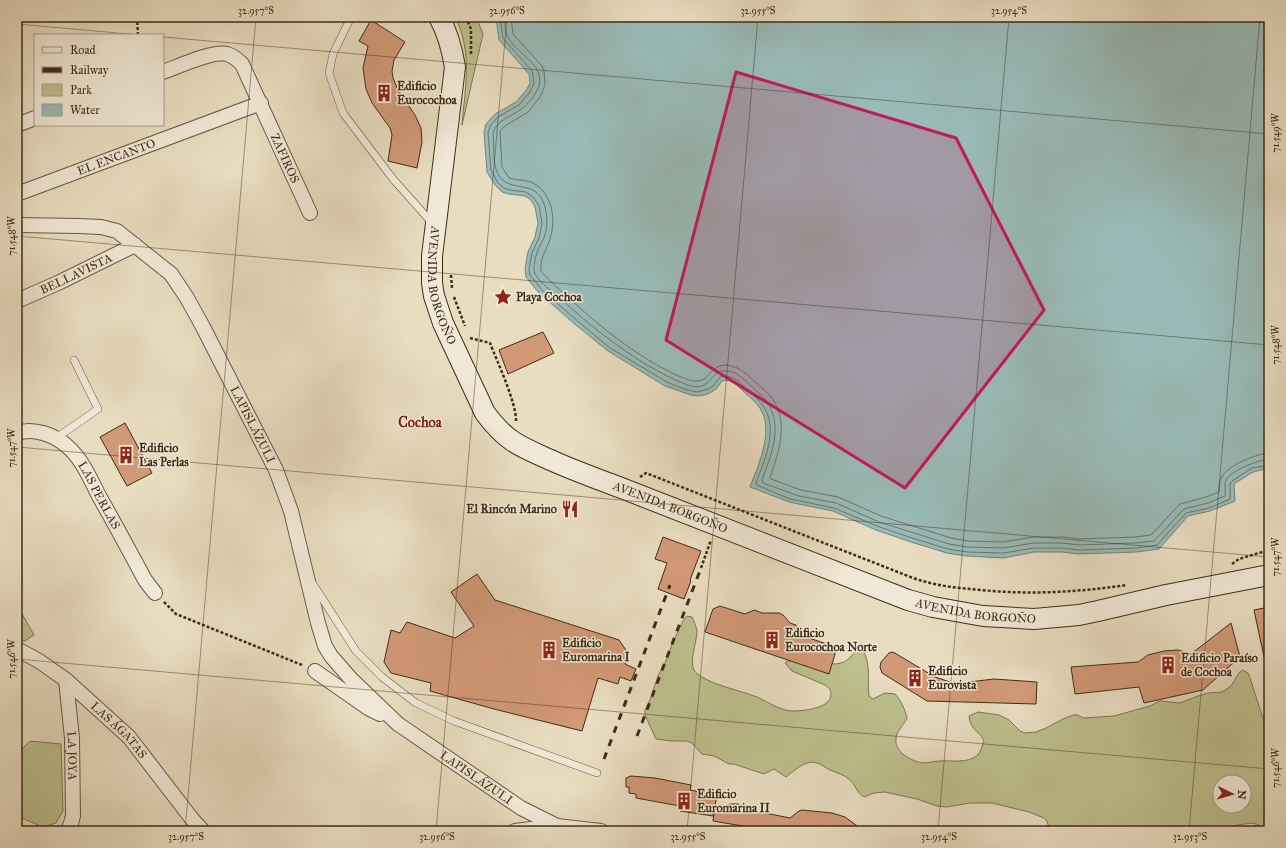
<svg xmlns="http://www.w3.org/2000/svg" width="1286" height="848" viewBox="0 0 1286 848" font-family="'IM FELL Great Primer',serif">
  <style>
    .green { fill: #bebf8e; stroke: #7e7652; fill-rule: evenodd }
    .water { fill: #99bbb8; stroke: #758278 }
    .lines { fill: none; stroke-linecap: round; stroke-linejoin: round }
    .shore { stroke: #6c7468; stroke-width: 1 }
    .building { fill: #d29977; stroke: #3e2d17 }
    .lane-casing { stroke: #695942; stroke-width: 8 }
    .street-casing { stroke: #695942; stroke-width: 16 }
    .secondary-casing { stroke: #3e2d17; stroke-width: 22 }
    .path { stroke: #3e2d17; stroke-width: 2.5; stroke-dasharray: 3 2; stroke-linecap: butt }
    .lane { stroke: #f1e9d7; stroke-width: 7 }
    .street { stroke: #f1e9d7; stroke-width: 14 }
    .secondary { stroke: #f1e9d7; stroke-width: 20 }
    .rail { stroke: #3e2d17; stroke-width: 3; stroke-dasharray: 7 7; stroke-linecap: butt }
    .marked { fill: #c2185b; fill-opacity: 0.2; stroke: #c2185b; stroke-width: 3; stroke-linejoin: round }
    .ticks { fill: none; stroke: #3e2d17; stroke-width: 1; stroke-opacity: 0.45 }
    .labels { text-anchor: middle; stroke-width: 3; stroke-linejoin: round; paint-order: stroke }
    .poi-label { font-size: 12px; font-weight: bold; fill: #3e2d17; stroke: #f1e9d7; text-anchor: start }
    .street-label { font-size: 12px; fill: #3e2d17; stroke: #f1e9d7 }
    .quarter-label { font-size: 14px; font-weight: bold; fill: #7a1f14; stroke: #f1e9d7 }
    .neatline { fill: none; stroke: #3e2d17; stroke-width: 1.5 }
    .ticks-label { font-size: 10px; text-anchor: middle; fill: #3e2d17 }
  </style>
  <rect width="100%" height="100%" fill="#e9ddc1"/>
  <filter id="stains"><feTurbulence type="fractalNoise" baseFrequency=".005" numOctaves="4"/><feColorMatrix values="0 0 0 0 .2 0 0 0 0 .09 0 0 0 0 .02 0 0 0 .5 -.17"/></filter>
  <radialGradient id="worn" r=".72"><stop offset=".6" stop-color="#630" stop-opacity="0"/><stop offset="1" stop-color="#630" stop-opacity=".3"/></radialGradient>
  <!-- green -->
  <path class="green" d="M455 17H476L483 34 462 125C465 88 473 52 455 17Z
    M17 605 34 635 25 641 17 639Z
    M687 616 692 617C694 621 696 626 697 631 697 641 689 662 694 670 696 675 711 682 717 684 730 689 744 692 757 697 768 702 780 710 791 711 802 711 830 709 831 695 831 690 829 688 825 685L792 671 785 663 788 661 793 660 836 664C851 662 849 655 860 648 872 658 867 681 869 696L873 699 885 693 895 694C901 701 905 709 907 718 904 725 896 731 896 739 894 752 912 762 924 763 929 763 934 761 939 761 951 760 968 764 978 755 981 751 982 746 984 741 979 730 970 730 969 716L978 712 999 715 1009 720 1020 731 1025 733 1036 732 1046 728 1063 719 1073 715H1078L1083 718 1114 716 1150 706 1160 701 1180 703 1198 696 1208 693 1222 692 1231 686 1239 673 1243 670 1248 673 1250 678 1269 737V829L1253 823 1237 825 1227 831H1050L1047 821 1044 818 1029 812 992 803H970L947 807 937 806 917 799 885 792 874 793 864 797C857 793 856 786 850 780 845 775 837 773 830 770 825 768 822 764 817 763 806 759 794 771 786 777L774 769 764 774 734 764H729L714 756 702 754 692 743 687 741H671L656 739 645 715V710L650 700 658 676 665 663 673 642 684 619ZM1220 782H1244V806H1220Z
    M30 741 61 744 63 811 56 823 43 827 17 816V754Z"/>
  <!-- water -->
  <path class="water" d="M496 17H1269V468L1253 472 1234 484 1235 501 1210 511 1188 516 1159 549 1136 552 1078 554 1062 552H1034L1004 558 966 556 947 553 911 542 876 530 833 511 789 502 750 487C758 466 773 433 762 412 758 403 750 398 743 391 737 385 731 378 722 381L716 389 710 393 704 395 697 396 691 395 665 386 608 351 577 326 539 293 526 277 525 269 528 252 535 237 538 223 535 207 531 200 525 196 509 194 502 192 495 185 487 172 484 132 486 124 495 114 516 102 527 89 530 83 529 74 499 40Z"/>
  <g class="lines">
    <!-- shore -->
    <path class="shore" d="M500 17 503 38 532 71 534 83 530 92 519 105 498 117 490 126 488 133 491 170 498 183 504 188 510 190 526 192 533 197 539 205 542 224 539 238 532 253 529 269 530 275 542 290 580 323 610 348 667 382 684 389 697 392 708 389 713 386 720 377C730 374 738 380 744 387 752 394 760 400 765 409 778 432 764 461 756 483L757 485 790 499 834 508 877 526 912 538 948 549 967 552 1004 553 1034 548H1062L1079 550 1136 548 1157 545 1186 513 1209 508 1230 499V484L1232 481 1252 468 1269 465
      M505 17C505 23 505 30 507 35 514 53 545 63 539 86 536 94 527 106 520 110 510 117 497 120 493 133 494 144 493 160 496 169 505 197 535 176 544 204 548 215 548 229 543 240 542 243 540 245 539 248 536 254 532 268 535 274 541 284 553 292 561 299 588 324 616 346 647 365 661 373 675 381 691 386 710 391 710 372 724 371 735 370 743 378 750 385 757 392 766 398 770 407 782 430 770 458 762 480L763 483 799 496 836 503 879 522 949 544 967 547 1003 548 1034 543H1062L1079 545 1135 543 1154 541 1184 509 1208 503 1225 496C1226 491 1224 485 1226 480 1231 470 1259 460 1269 459
      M511 17 513 34 542 66 544 71 545 85 540 97 528 112 505 126 500 131 502 167 509 178C516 181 524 179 531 182 553 192 557 221 549 242 545 253 540 258 541 271 549 281 559 289 569 298 599 326 635 355 672 373 679 376 690 382 698 381 710 380 711 365 726 365 738 366 746 373 754 381 762 388 770 394 775 403 788 426 778 455 770 477L771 479 801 490 838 497 881 516 951 538 968 541 1003 542 1033 537H1063L1079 539 1135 537 1151 535 1180 504 1206 497 1219 492C1220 487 1219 481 1222 477 1228 465 1256 454 1269 453"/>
  </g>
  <!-- building -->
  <path class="building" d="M371 20 405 42 394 60 392 71 393 78 398 90 415 115 421 128 422 142 417 168 388 161 392 135 390 128 372 103 366 89 363 68 368 46 359 41Z
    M543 332 554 353 508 374 499 350Z
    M125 423 152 473 127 486 100 437Z
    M663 537 701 551 690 580 691 581 684 599 658 589 667 563 655 559Z
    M477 574 495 600 619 640 628 653 625 664 636 669 631 681 620 677 618 684 598 678 582 731 494 709 430 691 431 683 391 673 384 662 391 630 400 633 407 622 455 638 474 626 451 592Z
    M720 606 745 614 754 610 762 613H779L783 615 790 623 796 625 800 635 833 646 835 650V654L829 674 705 632 713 609Z
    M1269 607V656L1264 657 1254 610Z
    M1231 623 1240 657 1203 690 1144 703 1139 687 1075 694 1071 667 1138 662 1148 655 1164 651 1178 650 1191 654Z
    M893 652 935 677 950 682 961 683 994 679 1037 682 1036 704 927 701 882 673 880 667 881 662 889 653Z
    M631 776 655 778 691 785 690 790 717 795 713 816 680 811V806L636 798V794L629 793V787H626V778Z
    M731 804H738L750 810 790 818 799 811 802 810 832 813 845 817 864 831H772L713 821 715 808Z"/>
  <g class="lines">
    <!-- lane casing -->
    <g class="lane-casing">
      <path id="lane" d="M351 17 333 54 329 73 343 113 393 179 433 224
        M56 438 98 409 74 360
        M313 584 356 651 382 677 416 703 454 721 597 773"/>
    </g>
    <!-- street casing -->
    <g class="street-casing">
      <g id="street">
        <path id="s1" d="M163 72C177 67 214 50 227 54 233 56 238 60 242 64L310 213"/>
        <path d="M17 125 35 118"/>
        <path id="s2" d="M17 194 261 103"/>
        <path id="s3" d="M17 225 79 226 101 227 117 231 171 274 187 298 203 327 276 470 291 511 318 623 325 646 331 656 351 679 398 724 521 808 557 826"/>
        <path id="s4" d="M17 301 60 282 135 245"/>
        <path id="s5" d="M17 433C34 427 55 435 68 447 82 459 91 480 99 496 115 524 130 552 145 580L155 593"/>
        <path id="s6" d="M17 649 39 661 66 680 129 737 192 819 203 831"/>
        <path d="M315 671 368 708 380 714"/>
        <path id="s7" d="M66 680 72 738 73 816 71 823 68 831"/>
        <path d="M515 831 557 826 601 831"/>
      </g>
    </g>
    <!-- secondary casing -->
    <g class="secondary-casing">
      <g id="secondary">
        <path id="s8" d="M439 17C448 33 452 49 455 67L432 256V283L434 296 443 323 485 413C508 444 522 447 555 462 578 472 600 480 624 489L908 600 933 607 983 616 1034 619 1079 615 1098 611 1166 595 1269 575"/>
      </g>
    </g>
    <!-- path -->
    <path class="path" d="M137 17 138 35
      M466 17 471 29V54
      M451 275 452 288
      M454 297 465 326
      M470 338 490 343C497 361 517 404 516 422
      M640 477 646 473 913 578C936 586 957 588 981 590 1031 595 1078 592 1127 585
      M1232 564 1239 559 1269 550
      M701 568 711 540
      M164 602 176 614 302 665"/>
    <!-- lane -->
    <use href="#lane" class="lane"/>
    <!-- street -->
    <use href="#street" class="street"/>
    <!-- secondary -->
    <use href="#secondary" class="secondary"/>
    <!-- rail -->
    <path class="rail" d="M637 736 701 568
      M604 759 670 585"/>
  </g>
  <!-- marked area -->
  <path class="marked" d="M736 72 956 138 1044 310 905 488 666 340Z"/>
  <!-- ticks -->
  <path class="ticks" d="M17 24 140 35M163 37 1269 134M17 236 1269 345M17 447 1269 557M17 659 1269 769M185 831 256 17M436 831 507 17M687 831 758 17M938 831 1009 17M1189 831 1260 17"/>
  <!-- icons -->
  <defs>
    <g id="building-bare" transform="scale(1.38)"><path d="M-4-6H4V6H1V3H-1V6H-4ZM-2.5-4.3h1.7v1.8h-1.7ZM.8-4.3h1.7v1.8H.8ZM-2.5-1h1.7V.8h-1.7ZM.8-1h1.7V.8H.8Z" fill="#8f2418" stroke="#f1e9d7" stroke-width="2.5" paint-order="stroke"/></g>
    <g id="sight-bare" transform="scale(1.38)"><path d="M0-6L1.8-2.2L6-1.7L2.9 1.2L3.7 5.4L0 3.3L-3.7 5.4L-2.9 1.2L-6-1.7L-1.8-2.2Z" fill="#8f2418" stroke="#f1e9d7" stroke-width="2.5" paint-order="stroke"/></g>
    <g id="restaurant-bare" transform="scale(1.38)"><path d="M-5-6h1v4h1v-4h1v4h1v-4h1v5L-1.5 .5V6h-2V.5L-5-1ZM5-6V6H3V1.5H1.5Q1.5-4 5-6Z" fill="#8f2418" stroke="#f1e9d7" stroke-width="2.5" paint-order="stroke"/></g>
  </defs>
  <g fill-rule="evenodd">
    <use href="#building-bare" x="384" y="93"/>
    <use href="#sight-bare" x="503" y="297"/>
    <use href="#building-bare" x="126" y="455"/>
    <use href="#restaurant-bare" x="570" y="509"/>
    <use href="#building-bare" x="772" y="640"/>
    <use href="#building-bare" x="549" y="650"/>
    <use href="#building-bare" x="1168" y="665"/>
    <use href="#building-bare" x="915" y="678"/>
    <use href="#building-bare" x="684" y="801"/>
  </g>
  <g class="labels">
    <!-- poi labels -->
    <g class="poi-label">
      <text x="397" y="90">Edificio<tspan x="397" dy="14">Eurocochoa</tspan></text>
      <text x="516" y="301">Playa Cochoa</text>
      <text x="139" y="452">Edificio<tspan x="139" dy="14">Las Perlas</tspan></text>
      <text x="557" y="513" text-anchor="end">El Rincón Marino</text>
      <text x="785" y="637">Edificio<tspan x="785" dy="14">Eurocochoa Norte</tspan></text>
      <text x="562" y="647">Edificio<tspan x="562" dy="14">Euromarina I</tspan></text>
      <text x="1181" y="662">Edificio Paraíso<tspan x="1181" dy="14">de Cochoa</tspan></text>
      <text x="928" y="675">Edificio<tspan x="928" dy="14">Eurovista</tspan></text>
      <text x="697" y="798">Edificio<tspan x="697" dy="14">Euromarina II</tspan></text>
    </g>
    <!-- street labels -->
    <g class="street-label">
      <text dy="4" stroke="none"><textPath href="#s2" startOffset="106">EL ENCANTO</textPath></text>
      <text dy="4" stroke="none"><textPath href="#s1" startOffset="189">ZAFIROS</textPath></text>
      <text dy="4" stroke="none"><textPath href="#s4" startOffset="65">BELLAVISTA</textPath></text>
      <text dy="4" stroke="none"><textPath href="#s8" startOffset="274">AVENIDA BORGOÑO</textPath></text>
      <text dy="4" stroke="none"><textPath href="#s3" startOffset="341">LAPISLÁZULI</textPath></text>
      <text dy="4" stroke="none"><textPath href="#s5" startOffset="113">LAS PERLAS</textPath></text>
      <text dy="4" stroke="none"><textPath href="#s8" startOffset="622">AVENIDA BORGOÑO</textPath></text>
      <text dy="4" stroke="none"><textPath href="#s8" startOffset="946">AVENIDA BORGOÑO</textPath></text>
      <text dy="4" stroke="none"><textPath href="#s6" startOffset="131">LAS ÁGATAS</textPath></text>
      <text dy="4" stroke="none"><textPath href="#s7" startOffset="76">LA JOYA</textPath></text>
      <text dy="4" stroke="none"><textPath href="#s3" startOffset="777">LAPISLÁZULI</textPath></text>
    </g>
    <!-- quarter labels -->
    <g class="quarter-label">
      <text x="420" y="427">Cochoa</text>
    </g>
  </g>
  <!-- margin -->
  <rect width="1286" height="848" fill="none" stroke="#e9ddc1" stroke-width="44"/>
  <!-- legend -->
  <rect x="34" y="34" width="130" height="92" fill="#f1e9d7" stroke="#a99e8a"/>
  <rect x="42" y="47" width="20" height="6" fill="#f1e9d7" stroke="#a99e8a"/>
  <text x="70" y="54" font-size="12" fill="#3e2d17">Road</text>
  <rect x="42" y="67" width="20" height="6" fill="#3e2d17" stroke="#a99e8a"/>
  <text x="70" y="74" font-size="12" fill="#3e2d17">Railway</text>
  <rect x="42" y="84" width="20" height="12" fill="#bebf8e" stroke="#a99e8a"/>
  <text x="70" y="94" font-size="12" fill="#3e2d17">Park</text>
  <rect x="42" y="104" width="20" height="12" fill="#99bbb8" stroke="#a99e8a"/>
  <text x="70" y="114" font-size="12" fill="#3e2d17">Water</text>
  <!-- north arrow -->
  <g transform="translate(1232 794) rotate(95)"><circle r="19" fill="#f1e9d7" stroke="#a99e8a"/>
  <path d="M0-3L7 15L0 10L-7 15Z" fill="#8f2418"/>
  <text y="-6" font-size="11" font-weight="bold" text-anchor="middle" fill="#3e2d17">N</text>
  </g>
  <rect x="22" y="22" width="1242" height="804" class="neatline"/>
  <g class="ticks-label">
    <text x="256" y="14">32.957°S</text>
    <text x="507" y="14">32.956°S</text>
    <text x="758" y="14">32.955°S</text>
    <text x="1009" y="14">32.954°S</text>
    <text transform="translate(1275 133) rotate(-90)" y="4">71.549°W</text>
    <text transform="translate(11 236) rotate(-90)" y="4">71.548°W</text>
    <text transform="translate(1275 345) rotate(-90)" y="4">71.548°W</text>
    <text transform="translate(11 448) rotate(-90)" y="4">71.547°W</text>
    <text transform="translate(1275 557) rotate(-90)" y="4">71.547°W</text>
    <text transform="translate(11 659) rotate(-90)" y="4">71.546°W</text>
    <text transform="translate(1275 768) rotate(-90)" y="4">71.546°W</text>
    <text x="186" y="840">32.957°S</text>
    <text x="437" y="840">32.956°S</text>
    <text x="688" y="840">32.955°S</text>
    <text x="939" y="840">32.954°S</text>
    <text x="1190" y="840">32.953°S</text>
  </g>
  <rect width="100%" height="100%" filter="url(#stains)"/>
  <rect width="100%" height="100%" fill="url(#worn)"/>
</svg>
